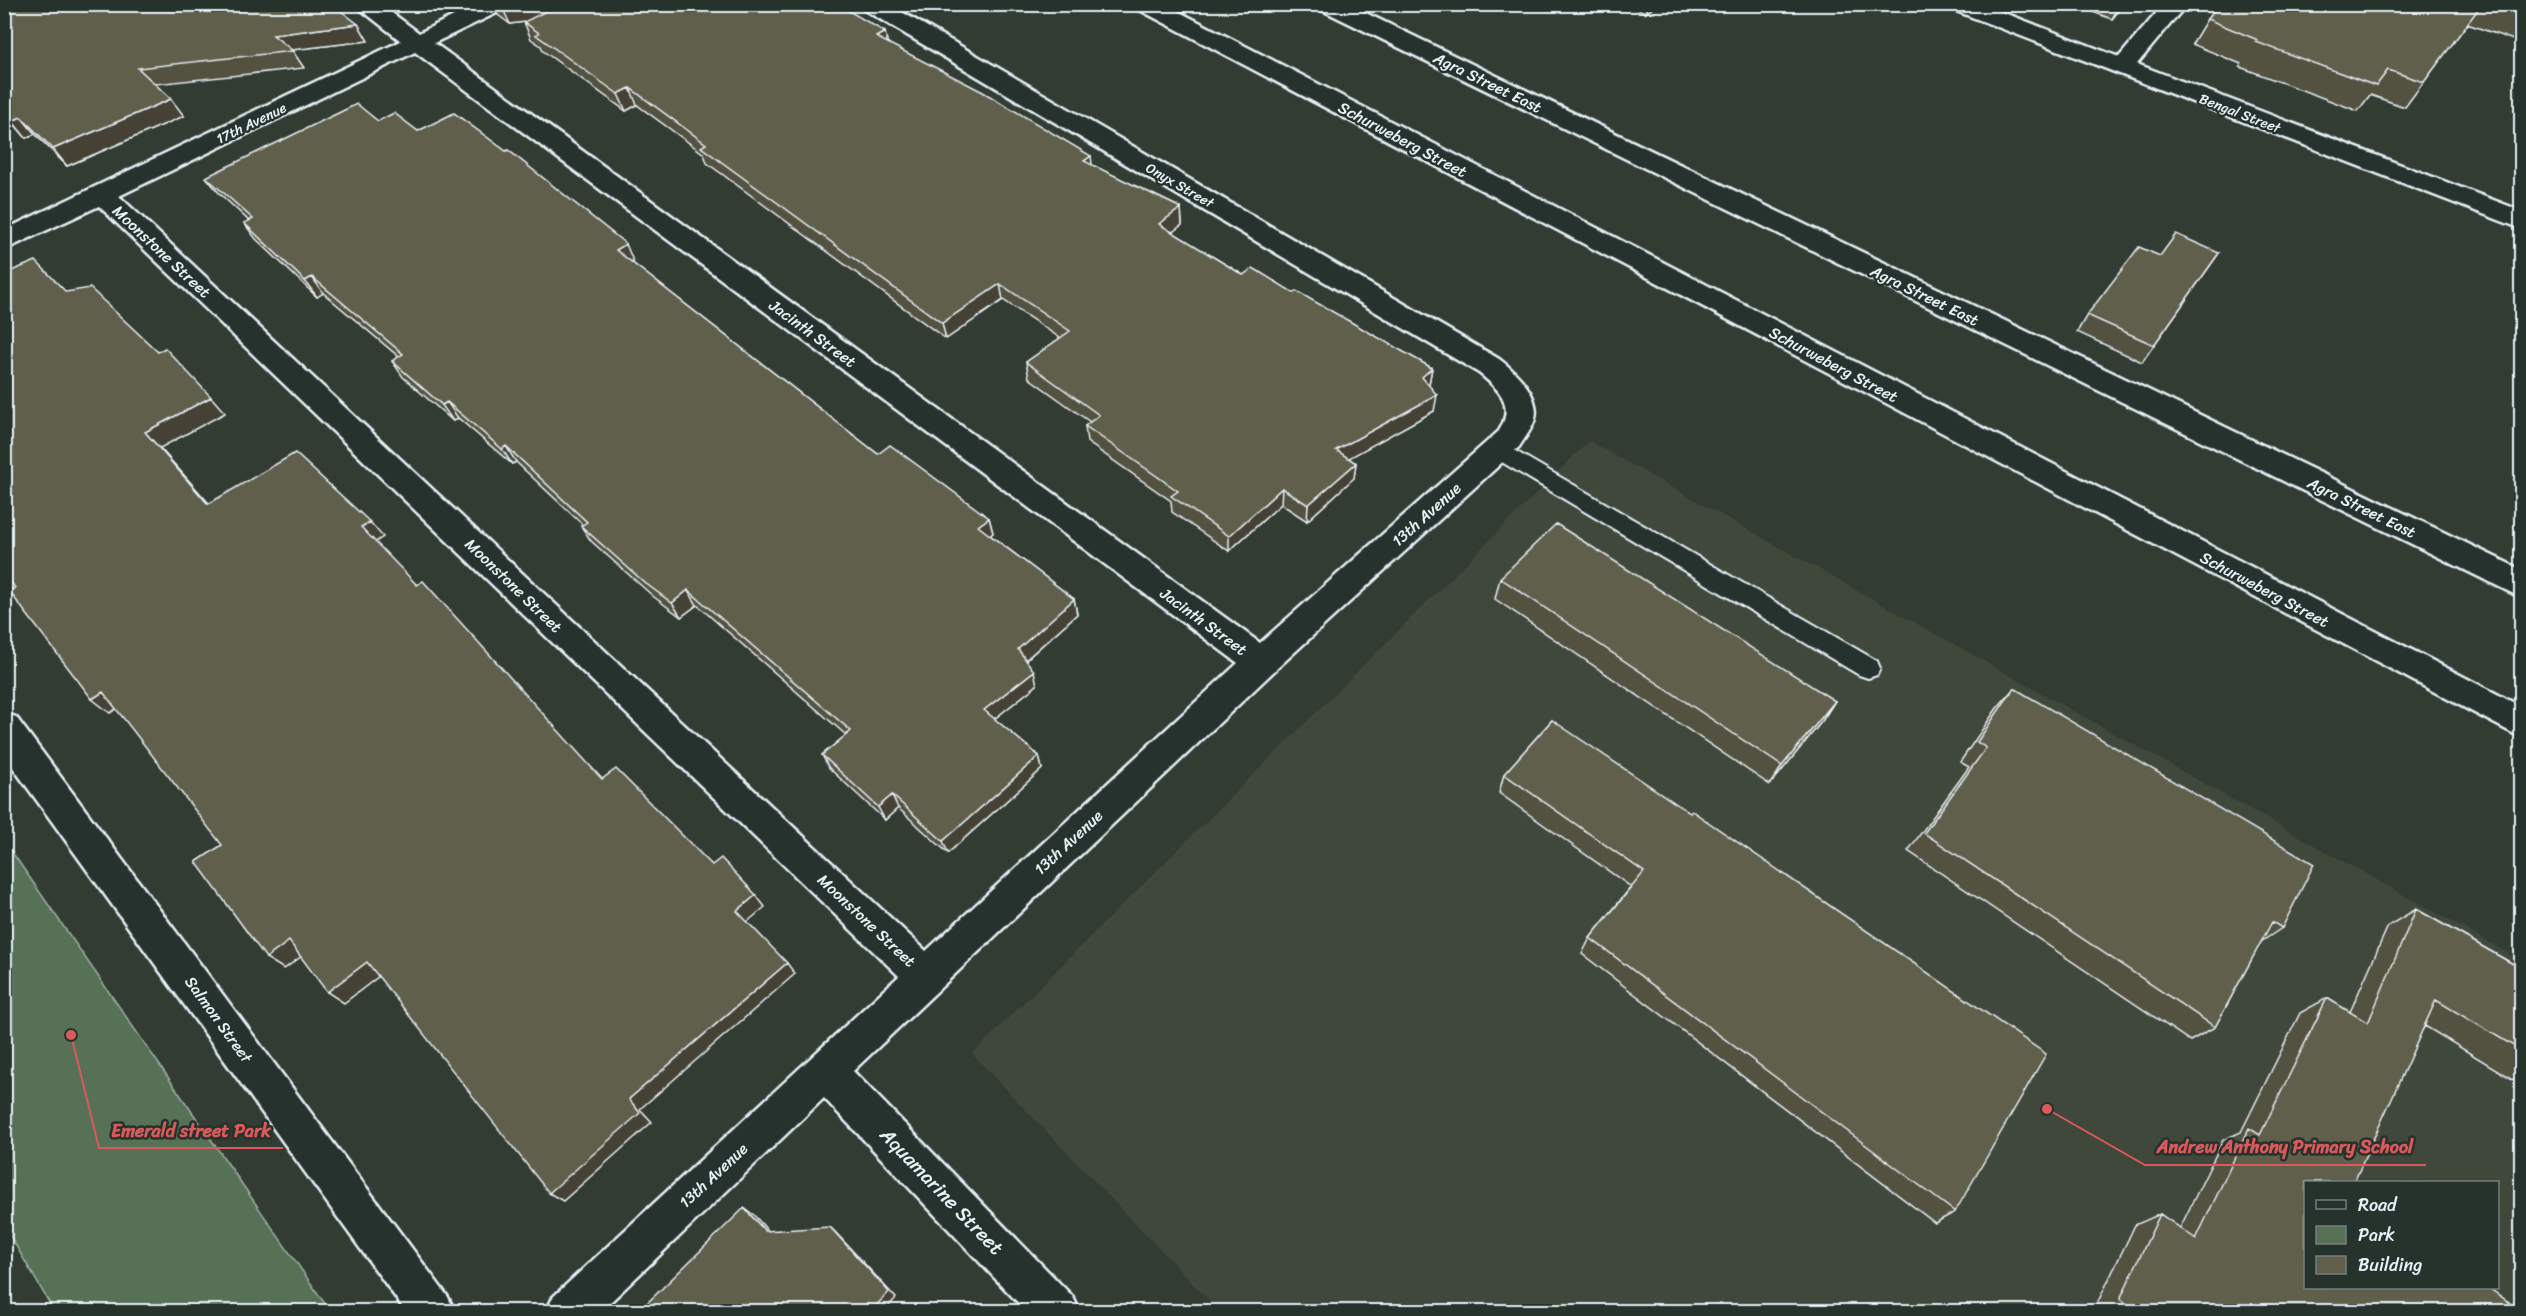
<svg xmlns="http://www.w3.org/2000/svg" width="2526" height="1316" viewBox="0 0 2526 1316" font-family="Sriracha,sans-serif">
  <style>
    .built { fill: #40463a; fill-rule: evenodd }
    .green { fill: #577157; stroke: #a0b1a8; stroke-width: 1.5 }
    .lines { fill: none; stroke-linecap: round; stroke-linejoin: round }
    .service-casing { stroke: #e8f1f8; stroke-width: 4 }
    .minor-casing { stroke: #e8f1f8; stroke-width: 5 }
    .service { fill: #26332d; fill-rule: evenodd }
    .minor { fill: #26332d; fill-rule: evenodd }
    .wall { fill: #535140; stroke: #e8f1f8; stroke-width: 1.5 }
    .shaded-wall { fill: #444234; stroke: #e8f1f8; stroke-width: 1.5 }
    .building { fill: #615e4b; stroke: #e8f1f8; stroke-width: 1.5 }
    .labels { text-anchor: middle; stroke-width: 5; stroke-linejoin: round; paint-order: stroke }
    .far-street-label { font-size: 14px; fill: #e8f1f8; stroke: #26332d }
    .street-label { font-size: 16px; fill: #e8f1f8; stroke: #26332d }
    .near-street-label { font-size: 20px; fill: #e8f1f8; stroke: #26332d }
    .leader { fill: none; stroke: #da5a5c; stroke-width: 2 }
    .callout-dot { fill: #da5a5c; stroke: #26332d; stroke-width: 2 }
    .callout-label { font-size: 18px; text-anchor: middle; font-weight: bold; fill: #da5a5c; stroke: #26332d; stroke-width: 5; stroke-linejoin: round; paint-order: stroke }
  </style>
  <rect width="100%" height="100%" fill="#323c33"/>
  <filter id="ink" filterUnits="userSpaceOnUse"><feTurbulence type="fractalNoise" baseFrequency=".0167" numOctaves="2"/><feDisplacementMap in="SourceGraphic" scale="12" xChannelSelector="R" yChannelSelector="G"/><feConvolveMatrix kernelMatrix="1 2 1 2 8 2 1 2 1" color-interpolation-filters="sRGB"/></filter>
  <g filter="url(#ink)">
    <!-- built -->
    <path class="built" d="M1589 441 2521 960V1311H1219L972 1054ZM2306 1182H2498V1288H2306Z"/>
    <!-- green -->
    <path class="green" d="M4 842H5L330 1311H54L5 1227Z"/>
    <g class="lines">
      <!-- service casing -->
      <g class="service-casing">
        <path id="service" d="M1498 441 1877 661 1880 668 1877 675 1868 678 1859 675 1490 455 1487 449 1490 443Z"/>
      </g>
      <!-- minor casing -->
      <g class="minor-casing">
        <path id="minor" d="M354 4H380L419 33 478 4H508L505 9 434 43 1260 643 1499 431C1515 404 1500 390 1479 373L863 9 860 4H888L1499 359C1516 372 1543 397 1534 422 1531 430 1524 439 1519 447L1273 672 853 1071 1073 1297 1080 1312H1027L824 1098 600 1312H546L553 1297 899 976 99 206 4 250V230L401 41ZM415 52 1238 663 926 951 119 196Z
          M1135 4H1164L2522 707V738L1138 9Z
          M1317 4H1347L2522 570V598L1320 9Z
          M1948 4H1981L2119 57 2164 4H2187L2137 64 2522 211V229L1951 9Z
          M4 713 16 717 448 1297 455 1312H406L4 755Z"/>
      </g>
      <!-- service -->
      <use href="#service" class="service"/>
      <!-- minor -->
      <use href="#minor" class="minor"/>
    </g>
    <!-- wall -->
    <path class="wall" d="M4 4 368 41 292 50 304 68 155 84 184 116 67 166 35 134 26 138 4 112Z
      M492 4H837L887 43 1092 165 1181 208 1182 225 1172 232 1243 275 1294 293 1432 368 1429 384 1428 385 1434 411 1348 458 1356 463 1354 478 1307 521 1281 504 1229 551 1172 512 1171 501 1087 442 1085 426 1090 422 1029 378 1026 362 1060 338 1003 300 946 339 707 163 704 154 637 105 626 111 543 51 541 46 531 39 524 22H525L510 24 498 15Z
      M1627 4H1657L1646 13Z
      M2071 4H2124L2112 19Z
      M2213 4H2522V43L2467 24 2405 107 2370 95 2358 111 2240 67 2241 64 2192 44 2207 19 2218 6Z
      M378 121 418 131 633 261 631 262 878 454 989 518 993 533 990 535 1074 599 1077 614 1026 660 1037 685 994 719 1039 756 1042 769 948 853 898 808 885 820 829 768 822 755 846 735 697 605 681 617 654 597 591 541 581 526 583 525 516 462 512 464 458 418 453 421 403 377 392 361 399 357 323 293 317 297 256 239 244 223 249 221 219 193 206 177Z
      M2219 253 2142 362 2077 332 2087 315 2160 256Z
      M1500 578 1835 701 1822 721 1770 785 1495 599Z
      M2014 688 2282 928 2261 942 2215 1027 2190 1041 1908 851 1969 767 1960 762 1997 708Z
      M1552 720 1955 1212 1935 1223 1582 954 1590 938 1631 887 1499 793 1504 774Z
      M2416 909 2522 969V1085L2425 1026 2306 1182 2522 1311H2100L2095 1308 2135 1225 2160 1214 2180 1228 2223 1140 2241 1132 2300 1013 2327 998 2350 1012 2388 926Z"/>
    <!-- shaded-wall -->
    <path class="shaded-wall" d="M520 4H573L578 15 510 24 502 7Z
      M1649 4H1657L1646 13Z
      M2120 4H2124L2112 19Z
      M358 24 368 41 283 51 273 35Z
      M885 32 889 49 876 37Z
      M630 88 637 105 626 111 618 94Z
      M171 99 184 116 67 166 53 149Z
      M21 117 35 134 26 138 12 121Z
      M1091 156 1093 173 1084 161Z
      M1181 208 1182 225 1160 241 1159 224Z
      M626 244 633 261 624 266 616 250Z
      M312 277 323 293 317 297 305 281Z
      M1000 284 1003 300 946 339 942 323Z
      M1432 368 1429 384 1419 393 1422 377Z
      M1437 395 1434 411 1335 466 1336 450Z
      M211 397 225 413 160 448 223 519 208 504 145 432Z
      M447 402 458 418 453 421 442 405Z
      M506 446 516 462 512 464 502 449Z
      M1356 463 1354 478 1307 521 1308 505Z
      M1282 488 1281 504 1229 551V536Z
      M989 518 993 533 982 541 978 526Z
      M370 522 383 537 374 543 361 527Z
      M688 590 697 605 681 617 672 603Z
      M1074 599 1077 614 1022 663 1018 649Z
      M1034 671 1037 685 988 724 984 710Z
      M103 692 121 706 110 713 92 699Z
      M1835 701 1822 721 1770 785 1782 766Z
      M1039 756 1042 769 948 853 943 841Z
      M892 795 898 808 885 820 878 807Z
      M756 895 765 907 746 923 737 911Z
      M289 941 306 953 284 969 266 958Z
      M367 962 383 973 344 1003 327 992Z
      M787 963 795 974 640 1109 652 1122 563 1201 549 1193 629 1099Z
      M744 1208 754 1215 774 1238 765 1231Z
      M830 1227 838 1235 896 1298 884 1311H871Z"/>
    <!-- building -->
    <path class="building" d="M4 4H332L358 24 273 35 293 51 138 68 171 99 53 149 21 117 12 121 4 112Z
      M498 4H520L502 7Z
      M560 4H837L885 32 876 37 983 92 1091 156 1084 161 1181 208 1159 224 1243 275 1253 268 1294 293 1296 291 1432 368 1422 377 1437 395 1336 450 1356 463 1308 505 1282 488 1229 536 1171 496 1178 491 1085 426 1099 415 1026 362 1070 331 1000 284 942 323 701 147 706 144 630 88 618 94 536 35 539 33 524 22Z
      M2219 4H2482L2424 82 2388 70 2376 86 2256 42 2258 40 2207 19Z
      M2502 4H2522V11Z
      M357 104 378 121 394 113 418 131 454 113 506 151 508 150 626 244 616 250 878 454 890 445 989 518 978 526 1074 599 1018 649 1034 671 984 710 1039 756 943 841 892 795 878 807 822 755 851 731 688 590 672 603 645 583 581 526 587 522 506 446 502 449 447 402 442 405 392 361 403 354 312 277 305 281 244 223 253 219 206 177Z
      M2176 234 2219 253 2154 345 2087 315 2139 247 2160 256Z
      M36 261 66 292 90 288 158 352 165 348 211 397 145 432 208 504 295 453 370 522 361 527 417 585 423 581 602 779 616 769 712 865 721 858 756 895 737 911 787 963 629 1099 640 1113 549 1193 367 962 327 992 289 941 266 958 196 862 222 845 103 692 92 699 9 591 15 588 4 572V268L9 272Z
      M1556 524 1835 701 1782 766 1500 578Z
      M2014 688 2314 864 2282 928 2272 922 2215 1027 1924 833 1986 748 1977 742Z
      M1552 720 1690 813 1692 811 2046 1054 1955 1212 1590 938 1644 872 1504 774Z
      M2416 909 2522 969V1051L2436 1000 2354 1182H2306V1287H2487L2522 1311H2137L2120 1299 2160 1214 2196 1239 2249 1128 2260 1135 2327 998 2368 1023Z
      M744 1208 765 1231 830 1227 889 1292 871 1311H639Z"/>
  </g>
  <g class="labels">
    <!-- far-street labels -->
    <g class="far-street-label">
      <text transform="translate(2240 113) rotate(21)" y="5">Bengal Street</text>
      <text transform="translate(251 123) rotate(-26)" y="5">17th Avenue</text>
      <text transform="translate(1180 185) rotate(30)" y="5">Onyx Street</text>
    </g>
    <!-- street labels -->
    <g class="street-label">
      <text transform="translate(1488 82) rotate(26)" y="6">Agra Street East</text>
      <text transform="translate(1403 139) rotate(28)" y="6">Schurweberg Street</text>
      <text transform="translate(162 251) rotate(43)" y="6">Moonstone Street</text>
      <text transform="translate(1925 295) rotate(26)" y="6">Agra Street East</text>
      <text transform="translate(813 333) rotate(36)" y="6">Jacinth Street</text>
      <text transform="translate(1834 364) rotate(28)" y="6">Schurweberg Street</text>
      <text transform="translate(2362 507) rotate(26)" y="6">Agra Street East</text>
      <text transform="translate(1426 514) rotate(-42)" y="6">13th Avenue</text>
      <text transform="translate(514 585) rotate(44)" y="6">Moonstone Street</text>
      <text transform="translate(2265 589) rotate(28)" y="6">Schurweberg Street</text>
      <text transform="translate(1204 621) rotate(36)" y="6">Jacinth Street</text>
      <text transform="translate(1068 842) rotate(-43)" y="6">13th Avenue</text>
      <text transform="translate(867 920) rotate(43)" y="6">Moonstone Street</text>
      <text transform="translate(219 1019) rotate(54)" y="6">Salmon Street</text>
      <text transform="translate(713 1175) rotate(-43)" y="6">13th Avenue</text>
    </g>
    <!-- near-street labels -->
    <g class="near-street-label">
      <text transform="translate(942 1191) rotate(46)" y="7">Aquamarine Street</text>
    </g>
  </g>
  <!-- callouts -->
  <path class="leader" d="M71 1035L99 1148H283M2047 1109L2145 1165H2426"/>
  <g class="callout-dot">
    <circle cx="71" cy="1035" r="6"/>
    <circle cx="2047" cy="1109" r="6"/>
  </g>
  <g class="callout-label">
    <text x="191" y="1137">Emerald street Park</text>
    <text x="2285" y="1153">Andrew Anthony Primary School</text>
  </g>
  <!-- margin -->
  <rect width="2526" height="1316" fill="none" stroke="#26332d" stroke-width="24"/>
  <rect x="12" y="12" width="2502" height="1292" fill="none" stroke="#e8f1f8" stroke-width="2" filter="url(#ink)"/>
  <!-- legend -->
  <rect x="2304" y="1181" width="195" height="108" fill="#26332d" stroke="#747f7e" stroke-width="1.5"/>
  <rect x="2316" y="1200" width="30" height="9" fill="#26332d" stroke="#747f7e" stroke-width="1.5"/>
  <text x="2358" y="1211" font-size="18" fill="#e8f1f8">Road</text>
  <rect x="2316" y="1226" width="30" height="18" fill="#577157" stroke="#747f7e" stroke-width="1.5"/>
  <text x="2358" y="1241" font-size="18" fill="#e8f1f8">Park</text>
  <rect x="2316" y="1256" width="30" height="18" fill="#615e4b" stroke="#747f7e" stroke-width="1.5"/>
  <text x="2358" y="1271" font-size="18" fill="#e8f1f8">Building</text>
</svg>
